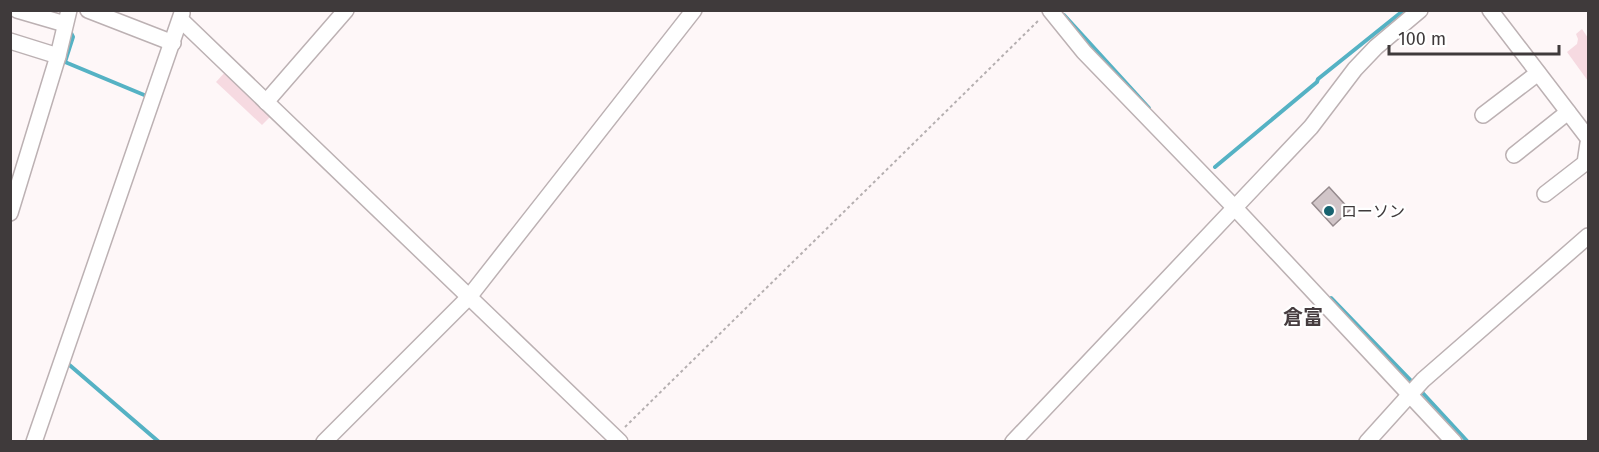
<svg xmlns="http://www.w3.org/2000/svg" width="1599" height="452" font-family="'Fira Sans','Noto Sans JP',sans-serif">
	<style>
		.green { fill: #f6dae1 }
		.lines { fill: none; stroke-linecap: round; stroke-linejoin: round }
		.stream { stroke: #55b2c4; stroke-width: 4 }
		.building { fill: #d1c5c8; stroke: #958a8d; stroke-width: 1.5 }
		.minor-casing { stroke: #bcb1b3; stroke-width: 18 }
		.path { stroke: #b5afb0; stroke-width: 2; stroke-dasharray: 3 3; stroke-linecap: butt }
		.minor { stroke: #fff; stroke-width: 15 }
		.poi-dot { fill: #17626f; stroke: #fff; stroke-width: 2 }
		.labels { text-anchor: middle; dominant-baseline: central; stroke-width: 4.5; stroke-linejoin: round; paint-order: stroke }
		.poi-label { font-size: 16px; fill: #3f3a3b; stroke: #fff; text-anchor: start }
		.quarter-label { font-size: 20px; font-weight: bold; fill: #463c3f; stroke: #fff }
	</style>
	<rect width="100%" height="100%" fill="#fef7f8"/>
	<g class="green">
		<polygon points="1582,29 1588,38 1588,81 1567,52 1577,44 1578,39 1576,34"/>
		<polygon points="227,70 274,113 262,125 216,82"/>
	</g>
	<g class="lines">
		<g class="stream">
			<polyline points="1064,15 1149,108"/>
			<polyline points="68,30 70,31 73,37 65,62 149,97"/>
			<polyline points="1215,167 1317,82 1318,79 1404,10"/>
			<polyline points="1331,298 1414,384"/>
			<polyline points="66,362 159,442"/>
			<polyline points="1419,389 1468,442"/>
		</g>
	</g>
	<polygon class="building" points="1329,187 1350,210 1333,226 1312,203"/>
	<g class="lines">
		<defs>
			<g id="minor">
				<polyline points="17,10 65,24"/>
				<polyline points="88,10 173,43"/>
				<polyline points="1050,10 1084,52 1235,208 1454,442"/>
				<polyline points="1490,10 1588,138"/>
				<polyline points="181,20 620,442"/>
				<polyline points="10,41 58,56"/>
				<polyline points="266,102 346,10"/>
				<polyline points="1483,115 1538,73"/>
				<polyline points="1514,155 1568,112"/>
				<polyline points="1545,194 1585,163 1588,143"/>
				<polyline points="10,213 58,56 69,10"/>
				<polyline points="34,442 182,13"/>
				<polyline points="324,442 469,297 694,10"/>
				<polyline points="1013,442 1311,127 1355,69 1376,47 1420,10"/>
				<polyline points="1367,442 1423,380 1588,236"/>
			</g>
		</defs>
		<use href="#minor" class="minor-casing"/>
		<polyline class="path" points="625,427 1040,19"/>
		<use href="#minor" class="minor"/>
	</g>
	<circle class="poi-dot" cx="1329" cy="211" r="6"/>
	<g class="labels">
		<g class="poi-label">
			<text x="1341" y="211">ローソン</text>
		</g>
		<g class="quarter-label">
			<text x="1303" y="317">倉富</text>
		</g>
	</g>
	<rect width="1599" height="452" fill="none" stroke="#3f3a3b" stroke-width="24"/>
	<path d="M1389 45v9h170v-9" fill="none" stroke="#3f3a3b" stroke-width="3"/>
	<text x="1398" y="45" font-size="18" fill="#3f3a3b" stroke="#ffffff" stroke-width="4.5" paint-order="stroke">100 m</text>
</svg>
